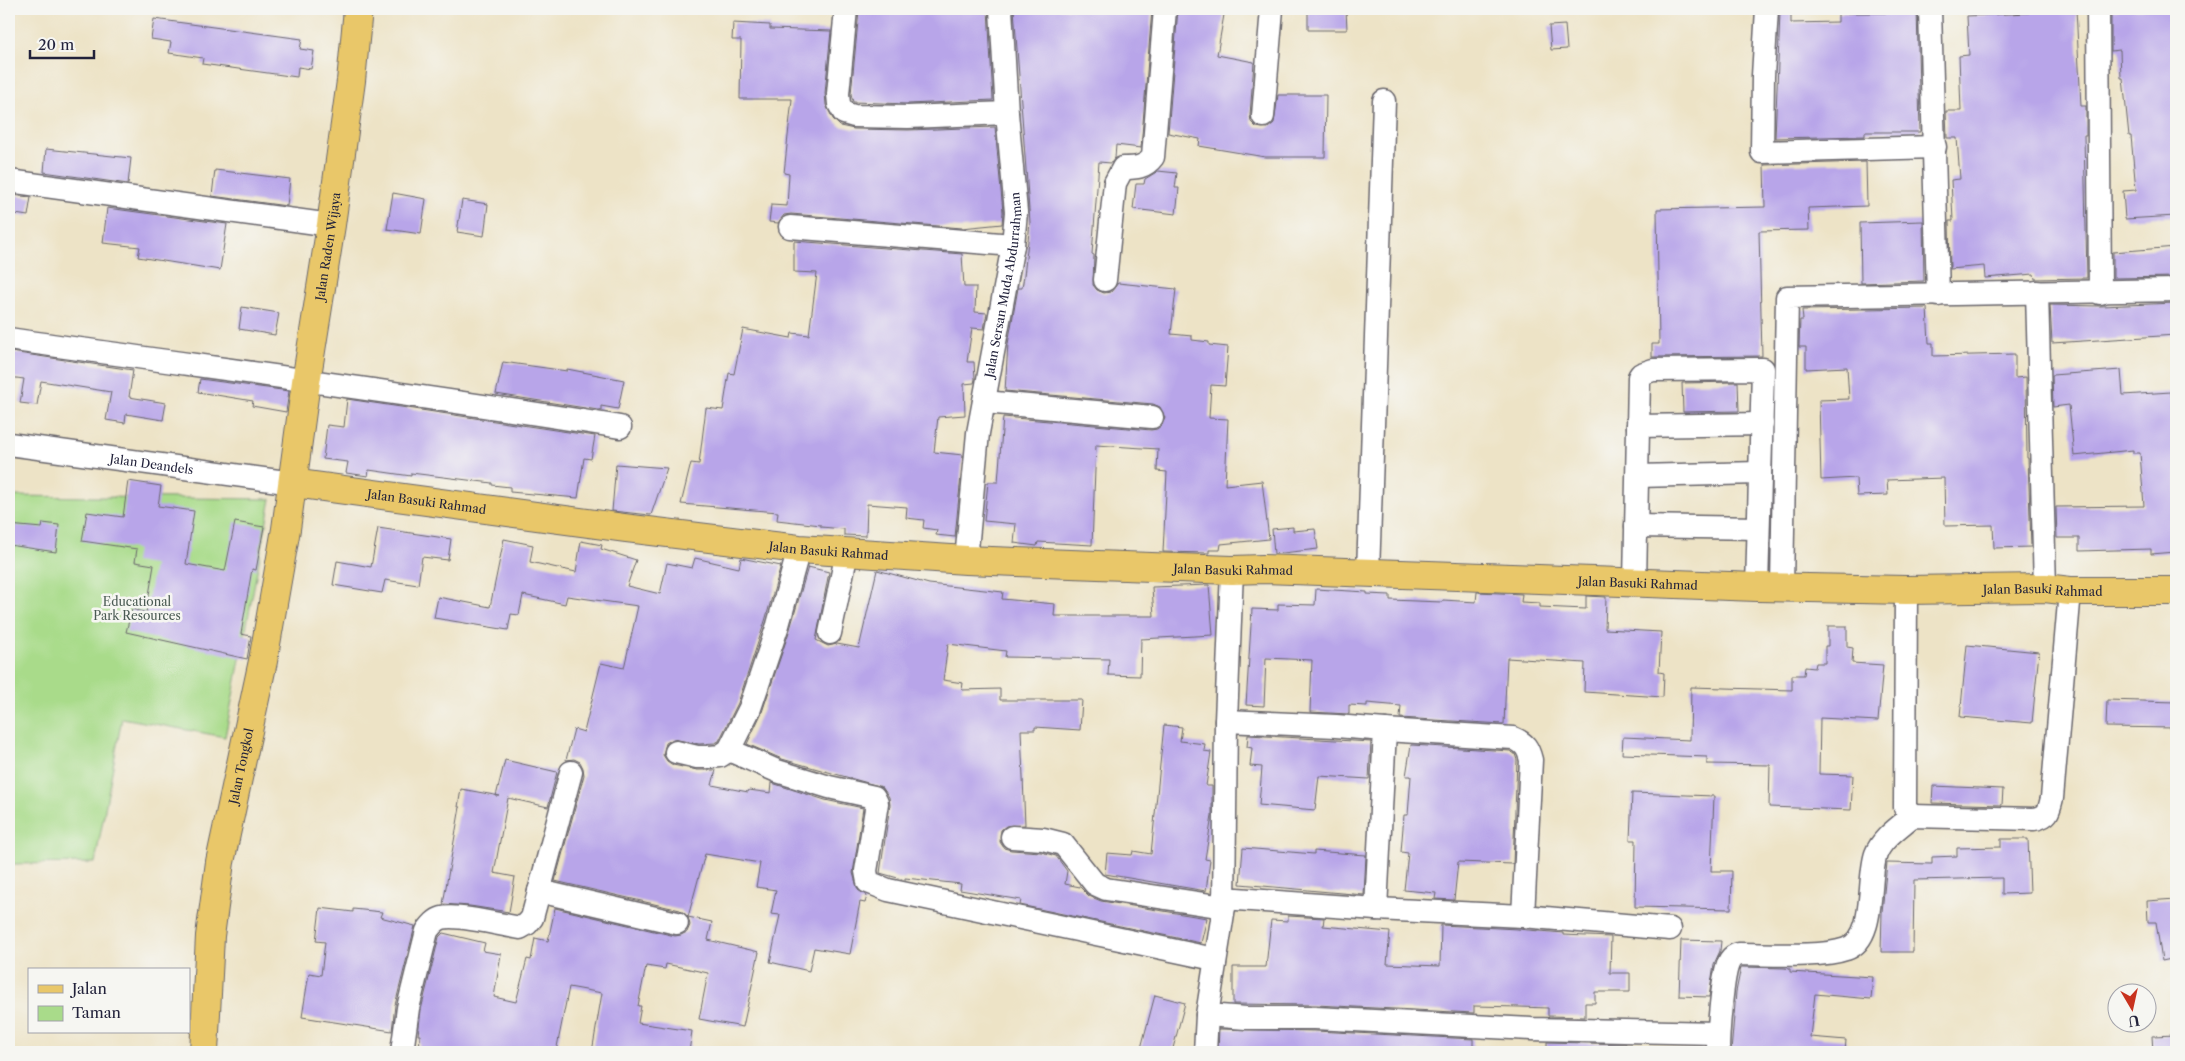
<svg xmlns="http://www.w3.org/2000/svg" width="2185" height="1061" font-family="'Libre Caslon Text',serif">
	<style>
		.green { fill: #a9db8a; stroke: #667e62 }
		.building { fill: #b8a5e9 }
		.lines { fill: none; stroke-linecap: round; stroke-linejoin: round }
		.minor-casing { stroke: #69666c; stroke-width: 25 }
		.major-casing { stroke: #69666c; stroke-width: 30 }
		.highway-casing { stroke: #69666c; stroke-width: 30 }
		.minor { stroke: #fff; stroke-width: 22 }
		.major { stroke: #e9c769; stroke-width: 28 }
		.highway { stroke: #e9c769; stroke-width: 28 }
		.labels { text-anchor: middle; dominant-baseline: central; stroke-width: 5; stroke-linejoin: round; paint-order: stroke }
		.street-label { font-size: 12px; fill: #22223b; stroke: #f6f6f2 }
		.park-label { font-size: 12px; fill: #4a5a53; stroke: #f6f6f2 }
	</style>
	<rect width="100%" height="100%" fill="#f6f6f2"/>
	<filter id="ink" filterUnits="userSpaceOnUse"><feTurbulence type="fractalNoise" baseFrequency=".02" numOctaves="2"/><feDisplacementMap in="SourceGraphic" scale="10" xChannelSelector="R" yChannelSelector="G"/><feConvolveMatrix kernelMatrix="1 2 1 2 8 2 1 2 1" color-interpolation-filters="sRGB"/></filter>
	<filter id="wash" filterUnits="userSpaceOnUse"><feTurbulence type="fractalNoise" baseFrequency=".0096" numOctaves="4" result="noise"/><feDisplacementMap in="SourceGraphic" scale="20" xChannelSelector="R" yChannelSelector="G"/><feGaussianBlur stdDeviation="1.12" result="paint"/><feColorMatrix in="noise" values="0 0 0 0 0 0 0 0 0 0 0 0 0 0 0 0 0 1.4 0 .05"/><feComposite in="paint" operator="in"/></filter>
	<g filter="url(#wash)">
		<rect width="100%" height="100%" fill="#ede3c6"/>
		<polygon class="green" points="9,496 271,499 225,737 122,718 95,863 9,864"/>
		<g id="blocks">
			<g class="building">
				<polygon points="869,9 988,9 993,100 908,104 853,102 851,94 859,11"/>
				<polygon points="1014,9 1152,9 1141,148 1116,145 1115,158 1111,163 1099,162 1092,254 1094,255 1093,285 1097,290 1104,293 1111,292 1118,283 1176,289 1171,334 1192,336 1192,340 1209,342 1209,345 1228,347 1225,386 1211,385 1209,418 1228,419 1225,485 1262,481 1269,539 1221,544 1220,550 1209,550 1209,553 1163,552 1167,472 1157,471 1158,449 1096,445 1092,545 1038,542 1037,546 1014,543 1016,524 984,521 988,482 998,482 1003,417 1151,430 1157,429 1162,425 1165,418 1160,407 1153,404 1005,391 1008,344 1018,288 1022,288 1024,276 1030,223"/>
				<polygon points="1178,9 1225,9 1217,55 1254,62 1250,115 1251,122 1256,127 1268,128 1274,123 1278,95 1326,95 1325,157 1265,157 1199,146 1200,139 1168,133"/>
				<polygon points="1308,9 1346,9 1347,30 1308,30"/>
				<polygon points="1886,9 1917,9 1920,132 1865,132 1865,136 1775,138 1780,13 1791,13 1791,23 1838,22 1838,13 1886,13"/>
				<polygon points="2051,9 2076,9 2081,106 2086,106 2086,135 2084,135 2087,278 2035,279 2034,274 1985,278 1984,266 1950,269 1949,221 1953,221 1951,180 1960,179 1957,138 1947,138 1946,111 1961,111 1959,56 1969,55 1967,16 2029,13 2029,10"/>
				<polygon points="2124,9 2176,9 2176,216 2125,219 2123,191 2136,190 2131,136 2129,136 2123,78 2121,78 2120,50 2111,51 2111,10"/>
				<polygon points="154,19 302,39 300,49 314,51 311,69 298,67 297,77 202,64 203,58 169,53 171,42 151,39"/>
				<polygon points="733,23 770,25 770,29 831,31 825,93 826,105 833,119 840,126 854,129 908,130 995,127 1003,212 1002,224 962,228 791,214 784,215 778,223 769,222 771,205 787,206 789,174 784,173 792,99 740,99 741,40 732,40"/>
				<polygon points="1565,25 1567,49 1551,50 1549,26"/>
				<polygon points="46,149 131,158 128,184 44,172"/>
				<polygon points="1866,162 1867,206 1808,208 1809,230 1759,231 1762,356 1652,357 1652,344 1659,344 1657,209 1765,207 1764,165"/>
				<polygon points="215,170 290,179 287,206 212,196"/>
				<polygon points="1158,171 1177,173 1175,188 1179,188 1176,214 1133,209 1136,184 1144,184 1145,179"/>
				<polygon points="393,193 426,199 421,234 387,229"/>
				<polygon points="11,195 31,197 28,216 9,213 9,196"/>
				<polygon points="462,200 488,204 484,236 457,232"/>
				<polygon points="107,208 227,224 220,270 138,257 140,247 103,243"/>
				<polygon points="1923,221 1924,281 1861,283 1860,223"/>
				<polygon points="794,241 962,254 964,287 976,287 975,312 987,313 984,329 972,328 967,362 974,362 975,379 974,383 964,384 965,415 938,417 934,452 963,455 955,537 936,535 937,530 923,528 924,520 906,518 907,507 867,504 866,536 844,535 844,529 821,527 821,525 777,520 778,512 681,504 691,463 699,464 706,408 723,410 729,373 734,374 743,329 791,338 792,333 809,335 817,273 794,272"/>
				<polygon points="2176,247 2176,277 2113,278 2113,252"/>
				<polygon points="2176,303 2176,335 2052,343 2050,305 2101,306"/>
				<polygon points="242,307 279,313 275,335 239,329"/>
				<polygon points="1927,308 1929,343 1933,343 1933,356 2015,354 2015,378 2026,377 2027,458 2028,458 2031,547 1994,548 1993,525 1945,526 1944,478 1887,480 1888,495 1857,496 1856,478 1821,480 1819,400 1849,399 1847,367 1806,369 1806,347 1799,347 1800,320 1803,320 1802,310"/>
				<polygon points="11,352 133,370 129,397 166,403 163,420 126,414 125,423 106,420 111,392 41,381 37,405 20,403 24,379 9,377"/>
				<polygon points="503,362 567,371 567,369 624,380 618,409 601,406 601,410 598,410 496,394"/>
				<polygon points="2121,370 2123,395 2171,392 2174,423 2176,423 2176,552 2151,554 2151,549 2079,551 2079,538 2057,538 2056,507 2144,506 2140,453 2133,453 2133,450 2074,456 2069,405 2053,407 2052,375"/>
				<polygon points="200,379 289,391 286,412 252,406 253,401 198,392"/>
				<polygon points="1738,382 1739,411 1683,412 1682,383"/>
				<polygon points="347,399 595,436 591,459 584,458 578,498 510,492 510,487 492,485 492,483 411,473 411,476 369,470 368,476 346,473 348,462 323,459 327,425 344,427"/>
				<polygon points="616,464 667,468 651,515 612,511"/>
				<polygon points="128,481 161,486 158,506 194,511 186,564 225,571 235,522 264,527 256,570 252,569 241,634 251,636 247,659 126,632 132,609 146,613 154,565 135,562 137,549 82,541 87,512 123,517"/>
				<polygon points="43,523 59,525 56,552 9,545 9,525 42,528"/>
				<polygon points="1293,527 1293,531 1315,529 1318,549 1274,554 1272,529"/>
				<polygon points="378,528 451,539 448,560 422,557 418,585 385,580 382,593 333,585 337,561 371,567"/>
				<polygon points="504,539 533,545 530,562 576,572 581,541 602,545 601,549 636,560 627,586 660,594 667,563 692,568 695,558 739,568 741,558 781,566 765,621 738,703 719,741 715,743 699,744 673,739 666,743 663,755 667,761 673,765 697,770 716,770 712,785 748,792 749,790 771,793 772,783 825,800 863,808 853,873 858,890 867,896 865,903 860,902 850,954 814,948 809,971 770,962 780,915 771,914 776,890 756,887 760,863 705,854 688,917 680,910 555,881 584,775 583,768 580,762 574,759 566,760 574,729 584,732 601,663 624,668 638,606 567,596 565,604 523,595 519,615 511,614 508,630 434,618 438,597 490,607"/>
				<polygon points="808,567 829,572 816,640 828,646 837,644 859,648 877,570 929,584 1003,592 1002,599 1055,604 1054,616 1154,616 1152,587 1209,585 1213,635 1141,639 1140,676 1108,675 1109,659 1005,657 1006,651 948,644 943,680 963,683 962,690 1000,689 1000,700 1082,700 1080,730 1035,727 1035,730 1021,730 1025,825 1006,826 1001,830 1000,842 1004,848 1011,850 1041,852 1056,856 1067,871 1065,884 1080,887 1089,896 1101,901 1207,918 1201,943 1020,905 1021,900 960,890 961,884 905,878 905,880 880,873 890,805 889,797 882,787 782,759 747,744 762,712 790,629"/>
				<polygon points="1316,589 1367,592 1367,594 1390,595 1390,600 1442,602 1443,600 1476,602 1477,592 1522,594 1521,602 1540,603 1540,607 1586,609 1586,596 1606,597 1605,629 1661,632 1659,672 1664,673 1663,697 1584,692 1585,663 1507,658 1504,724 1400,718 1401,706 1367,703 1367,706 1349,705 1349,714 1310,712 1312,660 1266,658 1264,706 1246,705 1252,609 1278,610 1278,604 1315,605"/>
				<polygon points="1828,626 1847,626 1847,647 1853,648 1852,663 1883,665 1878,721 1820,718 1819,774 1853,775 1851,810 1769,807 1770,765 1707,764 1707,757 1622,754 1623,737 1690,740 1691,687 1792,690 1792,675 1804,675 1805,667 1815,668 1816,663 1825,663 1825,646 1828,646"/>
				<polygon points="1967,645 2039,652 2032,723 1960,717"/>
				<polygon points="2107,700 2176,702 2176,728 2106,727"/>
				<polygon points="1164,725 1182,727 1180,741 1205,744 1204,751 1211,752 1206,786 1212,786 1212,816 1205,859 1210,860 1206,891 1105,874 1107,853 1132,855 1133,851 1151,854"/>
				<polygon points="1248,735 1371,742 1369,779 1319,776 1315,810 1259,805 1262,767 1250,766 1252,748 1247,747"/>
				<polygon points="1411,745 1510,751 1515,754 1517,760 1513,864 1458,862 1454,900 1435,899 1436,893 1404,890 1408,853 1401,852 1404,815 1408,815 1411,776 1406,776"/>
				<polygon points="505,760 557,772 548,807 508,798 494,873 515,877 509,912 470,906 443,904 460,807 458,807 461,789 500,796 496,796"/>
				<polygon points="1933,786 2003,789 2002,805 1932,803"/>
				<polygon points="1632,793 1714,796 1711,871 1732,871 1731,909 1635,907 1636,840 1630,840"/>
				<polygon points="2001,839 2028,839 2030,893 2002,894 2002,878 1914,880 1913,952 1881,952 1882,912 1887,863 1932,864 1932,857 1957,856 1957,848 2001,847"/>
				<polygon points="1243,848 1314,854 1314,851 1366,855 1364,895 1240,884"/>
				<polygon points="2176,899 2176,958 2162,961 2156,922 2148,922 2147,901"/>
				<polygon points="320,908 353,912 353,909 382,912 380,917 415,926 395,1005 392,1031 302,1017 309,973 321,975 325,942 316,941"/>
				<polygon points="555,908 675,936 681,935 687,932 690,925 688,917 712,922 708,940 759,952 743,1027 699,1019 708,973 666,964 665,969 646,966 638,1006 641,1006 638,1023 692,1031 689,1052 592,1052 602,993 569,987 556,1052 419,1052 420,1035 418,1035 421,1010 439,937 443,933 485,943 483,951 501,954 494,997 516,1002 527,959 531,960 535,938 548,941"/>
				<polygon points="1288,916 1324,918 1323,926 1390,932 1387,964 1440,966 1441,925 1517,929 1563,933 1563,935 1611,937 1610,973 1630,973 1630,992 1595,992 1595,1003 1585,1003 1585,1017 1548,1016 1548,1008 1520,1007 1474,1006 1474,1013 1316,1005 1233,1004 1233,967 1266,967 1271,920 1288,921"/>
				<polygon points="1681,940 1721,941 1720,951 1714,964 1709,997 1679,996"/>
				<polygon points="1741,967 1784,968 1790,969 1790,972 1873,977 1871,999 1815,994 1810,1037 1846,1040 1845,1052 1731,1052 1736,992"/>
				<polygon points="1155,995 1185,1003 1172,1052 1140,1052"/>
				<polygon points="1219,1029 1315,1031 1473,1039 1473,1052 1218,1052"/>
				<polygon points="2176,1035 2176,1052 2153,1052 2152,1036"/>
				<polygon points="1547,1042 1626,1044 1625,1052 1547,1052"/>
			</g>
		</g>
	</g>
	<g filter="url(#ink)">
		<use href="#blocks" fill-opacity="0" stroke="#69666c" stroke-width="1"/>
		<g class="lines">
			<defs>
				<g id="minor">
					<polyline points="846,9 838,94 839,104 844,113 854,116 908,117 1007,113"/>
					<polyline points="1767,9 1763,76 1762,152 1935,147"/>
					<polyline points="1930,9 1938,295"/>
					<polyline points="2098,9 2100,293"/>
					<polyline points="1263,116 1272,9"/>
					<polyline points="9,181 331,225"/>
					<polyline points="790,227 1013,245"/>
					<path d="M1105 280 1115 183 1123 168C1135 168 1145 168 1153 157L1165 9"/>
					<polyline points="2037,292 2045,588"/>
					<path d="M9 339C212 368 417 394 620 427"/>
					<polyline points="984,402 1152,417"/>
					<polyline points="1638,426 1762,424"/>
					<path id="s1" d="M9 444 293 483"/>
					<polyline points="1638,476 1759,473"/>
					<polyline points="1636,526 1758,528"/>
					<path id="s2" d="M966 560 978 433 1013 245 1016 212 1007 113 1001 9"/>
					<polyline points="1368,573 1384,101"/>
					<polyline points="1635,583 1639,377 1641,374 1653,370 1763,369 1757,587"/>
					<polyline points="1782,587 1787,297 2176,290"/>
					<polyline points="1906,590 1905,808 1912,816"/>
					<polyline points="830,633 847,552"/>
					<polyline points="1226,721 1336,726 1385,730 1376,909"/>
					<path d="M1385 730 1513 738C1525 743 1528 748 1531 760L1523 916"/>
					<polyline points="729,750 777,771 829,787 874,797 877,803 866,871 868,882 888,890 1214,959"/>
					<polyline points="676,752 697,757 710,757 720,756 729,750 750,708 778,625 799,549"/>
					<polyline points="1012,837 1043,839 1063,844 1095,884 1106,889 1224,907"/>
					<polyline points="539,891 677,923"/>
					<polyline points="1223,898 1376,909 1523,916 1670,929"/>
					<polyline points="1207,1015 1246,1018 1315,1018 1531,1029 1718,1033"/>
					<path d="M402 1052 408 1008 427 931C431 926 435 920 442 918 457 914 502 925 520 928L527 924 532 918 571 772"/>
					<polyline points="1205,1052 1207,1015 1224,907 1226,721 1232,570"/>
					<path d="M1718 1052C1718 1036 1722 972 1730 960 1732 957 1735 955 1739 954 1768 954 1821 958 1846 949 1877 939 1867 879 1876 854 1882 838 1900 827 1912 816L2034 819C2048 817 2049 811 2052 798L2070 591"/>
				</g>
				<g id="major">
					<path id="s3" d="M293 483 625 528 799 549 966 560 1232 570 1263 569 1757 587 1906 590 2045 588 2070 591H2176"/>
				</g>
				<g id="highway">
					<path id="s4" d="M204 1052 210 936 220 862 263 661 286 529 306 382 331 225 351 81 358 9"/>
				</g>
			</defs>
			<use href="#minor" class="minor-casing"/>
			<use href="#major" class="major-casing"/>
			<use href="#highway" class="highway-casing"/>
			<use href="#minor" class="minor"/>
			<use href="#major" class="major"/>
			<use href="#highway" class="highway"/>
		</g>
	</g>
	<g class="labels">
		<g class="street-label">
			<text stroke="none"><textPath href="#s4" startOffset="816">Jalan Raden Wijaya</textPath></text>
			<text stroke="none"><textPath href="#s2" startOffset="278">Jalan Sersan Muda Abdurrahman</textPath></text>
			<text stroke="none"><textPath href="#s1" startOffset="144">Jalan Deandels</textPath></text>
			<text stroke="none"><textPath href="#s3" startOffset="135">Jalan Basuki Rahmad</textPath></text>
			<text stroke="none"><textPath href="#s3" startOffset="540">Jalan Basuki Rahmad</textPath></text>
			<text stroke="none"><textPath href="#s3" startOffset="945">Jalan Basuki Rahmad</textPath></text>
			<text stroke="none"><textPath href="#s3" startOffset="1350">Jalan Basuki Rahmad</textPath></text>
			<text stroke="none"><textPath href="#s3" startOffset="1755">Jalan Basuki Rahmad</textPath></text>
			<text stroke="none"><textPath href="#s4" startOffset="289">Jalan Tongkol</textPath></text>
		</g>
		<g class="park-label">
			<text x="137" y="601">Educational<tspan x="137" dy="14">Park Resources</tspan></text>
		</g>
	</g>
	<rect width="2185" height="1061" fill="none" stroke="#f6f6f2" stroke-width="30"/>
	<rect x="28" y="968" width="162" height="65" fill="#f6f6f2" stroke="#a1a1a9"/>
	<rect x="38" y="985" width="25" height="8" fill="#e9c769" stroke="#a1a1a9"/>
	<text x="72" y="994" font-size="15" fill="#22223b">Jalan</text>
	<rect x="38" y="1006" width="25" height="15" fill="#a9db8a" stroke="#a1a1a9"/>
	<text x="72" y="1018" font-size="15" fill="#22223b">Taman</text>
	<g transform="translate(2132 1008) rotate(171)"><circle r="24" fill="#f6f6f2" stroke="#a1a1a9"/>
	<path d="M0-4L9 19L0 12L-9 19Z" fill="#c8321e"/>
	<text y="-8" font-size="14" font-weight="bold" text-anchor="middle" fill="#22223b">U</text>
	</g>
	<path d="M30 50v8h64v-8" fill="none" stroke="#22223b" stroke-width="2.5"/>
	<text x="38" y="50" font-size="15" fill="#22223b" stroke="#f6f6f2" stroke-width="4" paint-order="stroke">20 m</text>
</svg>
